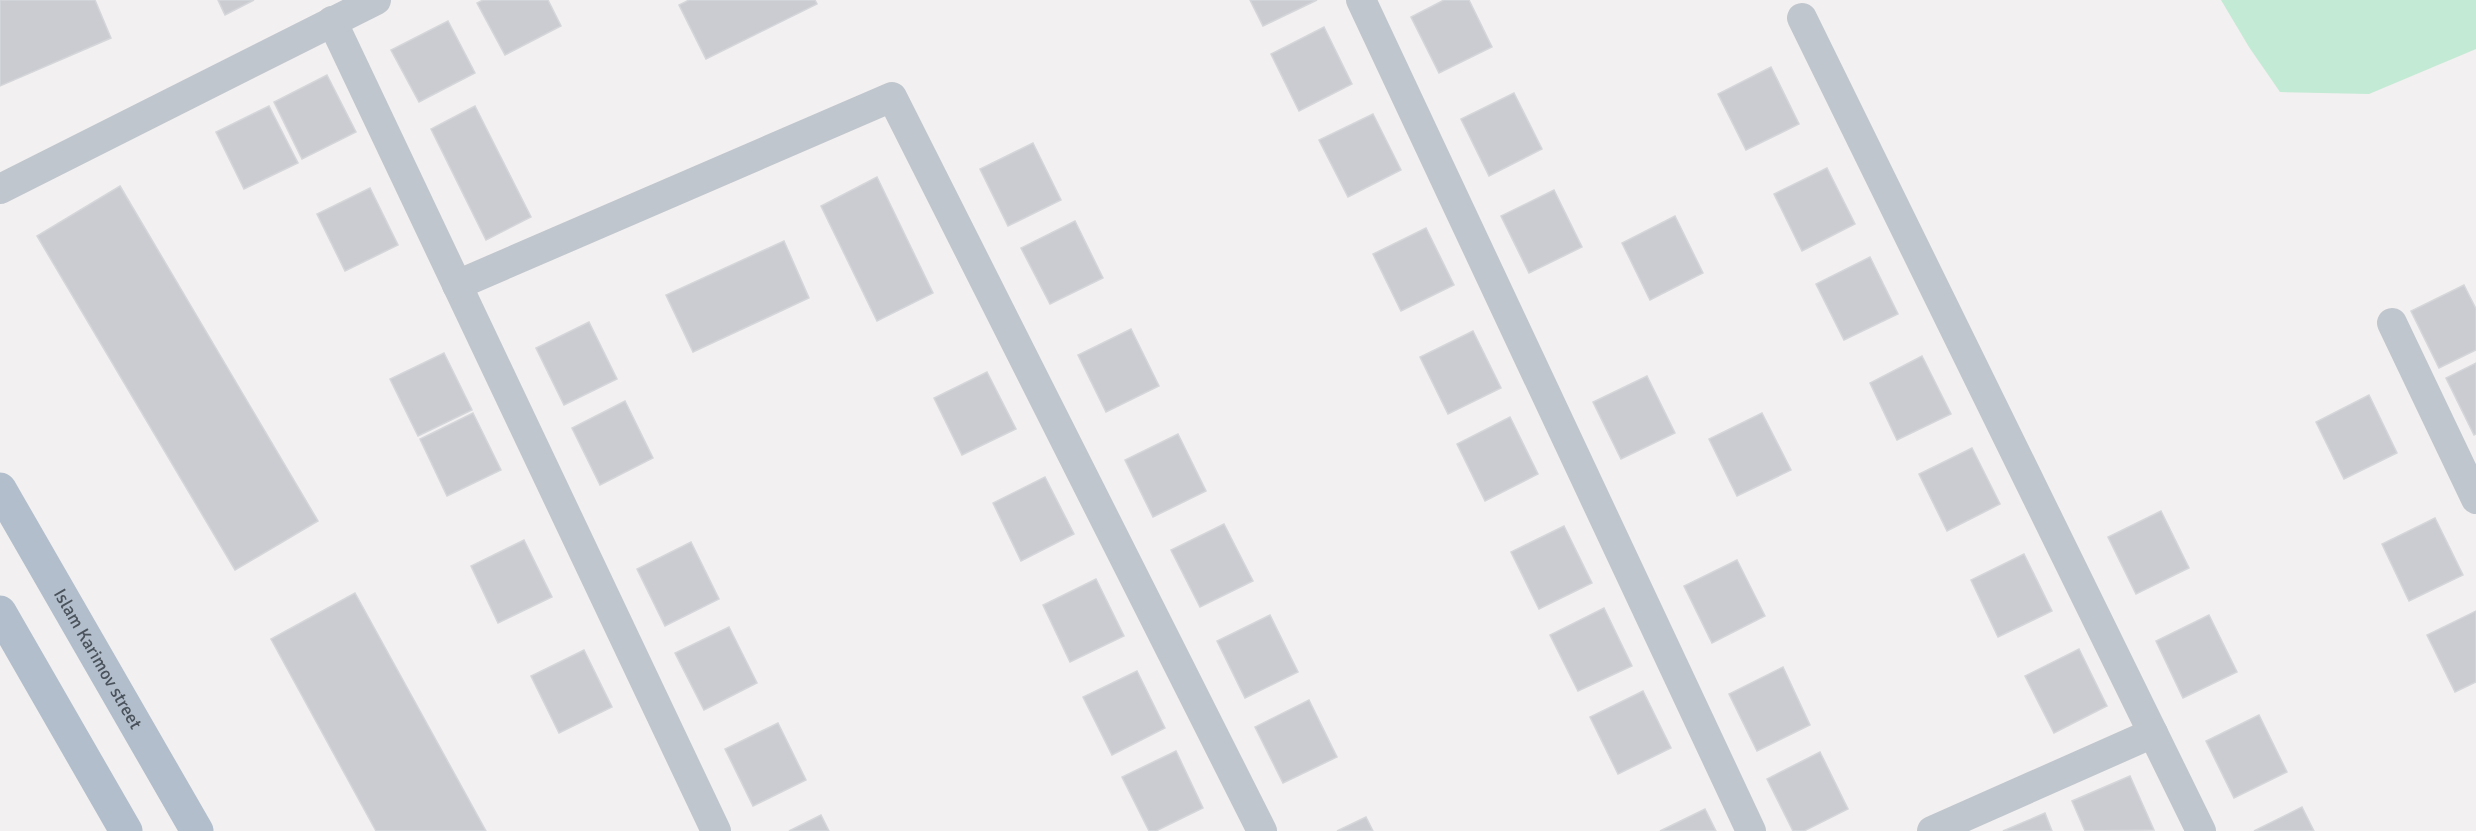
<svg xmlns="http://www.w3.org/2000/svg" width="2476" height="831" font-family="Signika,sans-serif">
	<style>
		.green { fill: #c3ead4 }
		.building { fill: #cbccd1; stroke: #d4d6da; stroke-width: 1.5 }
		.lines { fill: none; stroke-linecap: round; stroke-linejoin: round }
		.minor { stroke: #c0c6cd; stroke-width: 30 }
		.primary { stroke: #b2becb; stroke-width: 33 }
		.labels { text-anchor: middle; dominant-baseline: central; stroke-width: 5; stroke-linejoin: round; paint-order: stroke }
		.street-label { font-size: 18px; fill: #4a525b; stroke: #fff }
	</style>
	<rect width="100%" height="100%" fill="#f2f0f0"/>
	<polygon class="green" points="2221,0 2476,0 2476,49 2369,94 2280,92 2249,47"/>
	<g class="building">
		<polygon points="0,0 95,0 111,38 0,86"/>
		<polygon points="218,0 254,0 225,15"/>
		<polygon points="483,0 548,0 561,26 505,55 477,3"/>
		<polygon points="689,0 815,0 817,4 706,59 679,5"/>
		<polygon points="1250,0 1317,0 1263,26"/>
		<polygon points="1444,0 1469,0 1492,47 1439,73 1411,17"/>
		<polygon points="448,21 475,73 419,102 391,50"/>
		<polygon points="1324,27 1352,84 1299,111 1271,54"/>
		<polygon points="1771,67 1799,124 1746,150 1718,94"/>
		<polygon points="327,75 356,132 302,159 274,102"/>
		<polygon points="1514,93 1542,149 1489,176 1461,119"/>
		<polygon points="269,106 298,163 244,189 216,132"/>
		<polygon points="475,106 531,217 486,240 431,129"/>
		<polygon points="1373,114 1401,170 1348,197 1319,140"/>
		<polygon points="1033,143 1061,200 1008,226 980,169"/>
		<polygon points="1827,168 1855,224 1802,251 1774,194"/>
		<polygon points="877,177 933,293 877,321 821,206"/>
		<polygon points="120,186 318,521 235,570 37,236"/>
		<polygon points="370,188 398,245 345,271 317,214"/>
		<polygon points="1554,190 1582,247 1529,273 1501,216"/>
		<polygon points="1675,216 1703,273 1650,300 1622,243"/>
		<polygon points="1075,221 1103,278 1050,304 1021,248"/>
		<polygon points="1426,228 1454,285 1401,311 1373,254"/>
		<polygon points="784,241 809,298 693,352 666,295"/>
		<polygon points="1870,257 1898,314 1844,340 1816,284"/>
		<polygon points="2464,285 2476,309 2476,350 2439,368 2411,311"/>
		<polygon points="589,322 617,379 564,405 536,348"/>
		<polygon points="1131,329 1159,386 1106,412 1078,355"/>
		<polygon points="1473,331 1501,388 1448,414 1420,357"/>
		<polygon points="444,353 472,410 418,436 390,379"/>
		<polygon points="1922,356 1951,414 1897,440 1870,383"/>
		<polygon points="2476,363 2476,434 2474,435 2446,378"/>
		<polygon points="987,372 1016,429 962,455 934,398"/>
		<polygon points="1647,376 1675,433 1621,459 1593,402"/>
		<polygon points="2369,395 2397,453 2344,479 2316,422"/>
		<polygon points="625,401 653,458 600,485 572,428"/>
		<polygon points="473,413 501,470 447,496 420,439"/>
		<polygon points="1762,413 1791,470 1737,496 1709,439"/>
		<polygon points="1510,417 1538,474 1485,501 1457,444"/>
		<polygon points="1178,434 1206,491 1153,517 1125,460"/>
		<polygon points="1972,448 2000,504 1947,531 1919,474"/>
		<polygon points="1045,477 1074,534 1021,561 993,503"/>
		<polygon points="2161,511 2189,568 2136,594 2108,537"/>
		<polygon points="2435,518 2463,575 2409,601 2382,544"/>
		<polygon points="1224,524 1253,581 1200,607 1171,550"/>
		<polygon points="1564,526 1592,583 1539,609 1511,552"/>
		<polygon points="524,540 552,597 498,623 471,566"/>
		<polygon points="691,542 719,599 665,626 637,569"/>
		<polygon points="2024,554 2052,611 1998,637 1971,580"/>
		<polygon points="1737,560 1765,616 1712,643 1684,586"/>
		<polygon points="1096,579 1124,636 1070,662 1043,605"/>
		<polygon points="355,593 486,831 376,831 271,639"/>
		<polygon points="1604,608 1632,666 1578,691 1550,635"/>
		<polygon points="2476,611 2476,682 2455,692 2427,635"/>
		<polygon points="1270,615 1298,672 1245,698 1217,641"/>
		<polygon points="2209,615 2237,672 2183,698 2156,641"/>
		<polygon points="729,627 757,683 704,710 675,653"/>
		<polygon points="2079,649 2107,706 2054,733 2025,676"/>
		<polygon points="584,650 612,707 559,733 531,676"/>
		<polygon points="1783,667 1810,725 1757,751 1729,694"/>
		<polygon points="1137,671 1165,728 1112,755 1083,697"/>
		<polygon points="1643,691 1671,748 1618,774 1590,717"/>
		<polygon points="1309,700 1337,757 1283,783 1255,727"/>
		<polygon points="2259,715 2287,772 2234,798 2206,741"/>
		<polygon points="778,723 806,780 753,806 725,749"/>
		<polygon points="1176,751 1203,808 1156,831 1149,831 1122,777"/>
		<polygon points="1820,752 1848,809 1804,831 1793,831 1767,779"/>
		<polygon points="2130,776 2154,830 2085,831 2072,801"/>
		<polygon points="2302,807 2314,831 2254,831"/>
		<polygon points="1705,809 1716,831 1660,831"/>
		<polygon points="2045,813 2052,831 2003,831"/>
		<polygon points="821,815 829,831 789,831"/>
		<polygon points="1366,817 1373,831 1337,831"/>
	</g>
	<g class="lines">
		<g class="minor">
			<polyline points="1361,0 1751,831"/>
			<polyline points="1802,18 2201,831"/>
			<polyline points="332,21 716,831"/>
			<polyline points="0,189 376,0"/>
			<polyline points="457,285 892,97 1262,831"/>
			<polyline points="2392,323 2476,499"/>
			<polyline points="1932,831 2153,733"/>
		</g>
		<g class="primary">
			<path id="s1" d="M0 489 197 831"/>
			<polyline points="0,612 126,831"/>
		</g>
	</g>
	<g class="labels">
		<g class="street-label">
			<text stroke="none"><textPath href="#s1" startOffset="196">Islam Karimov street</textPath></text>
		</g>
	</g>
</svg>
